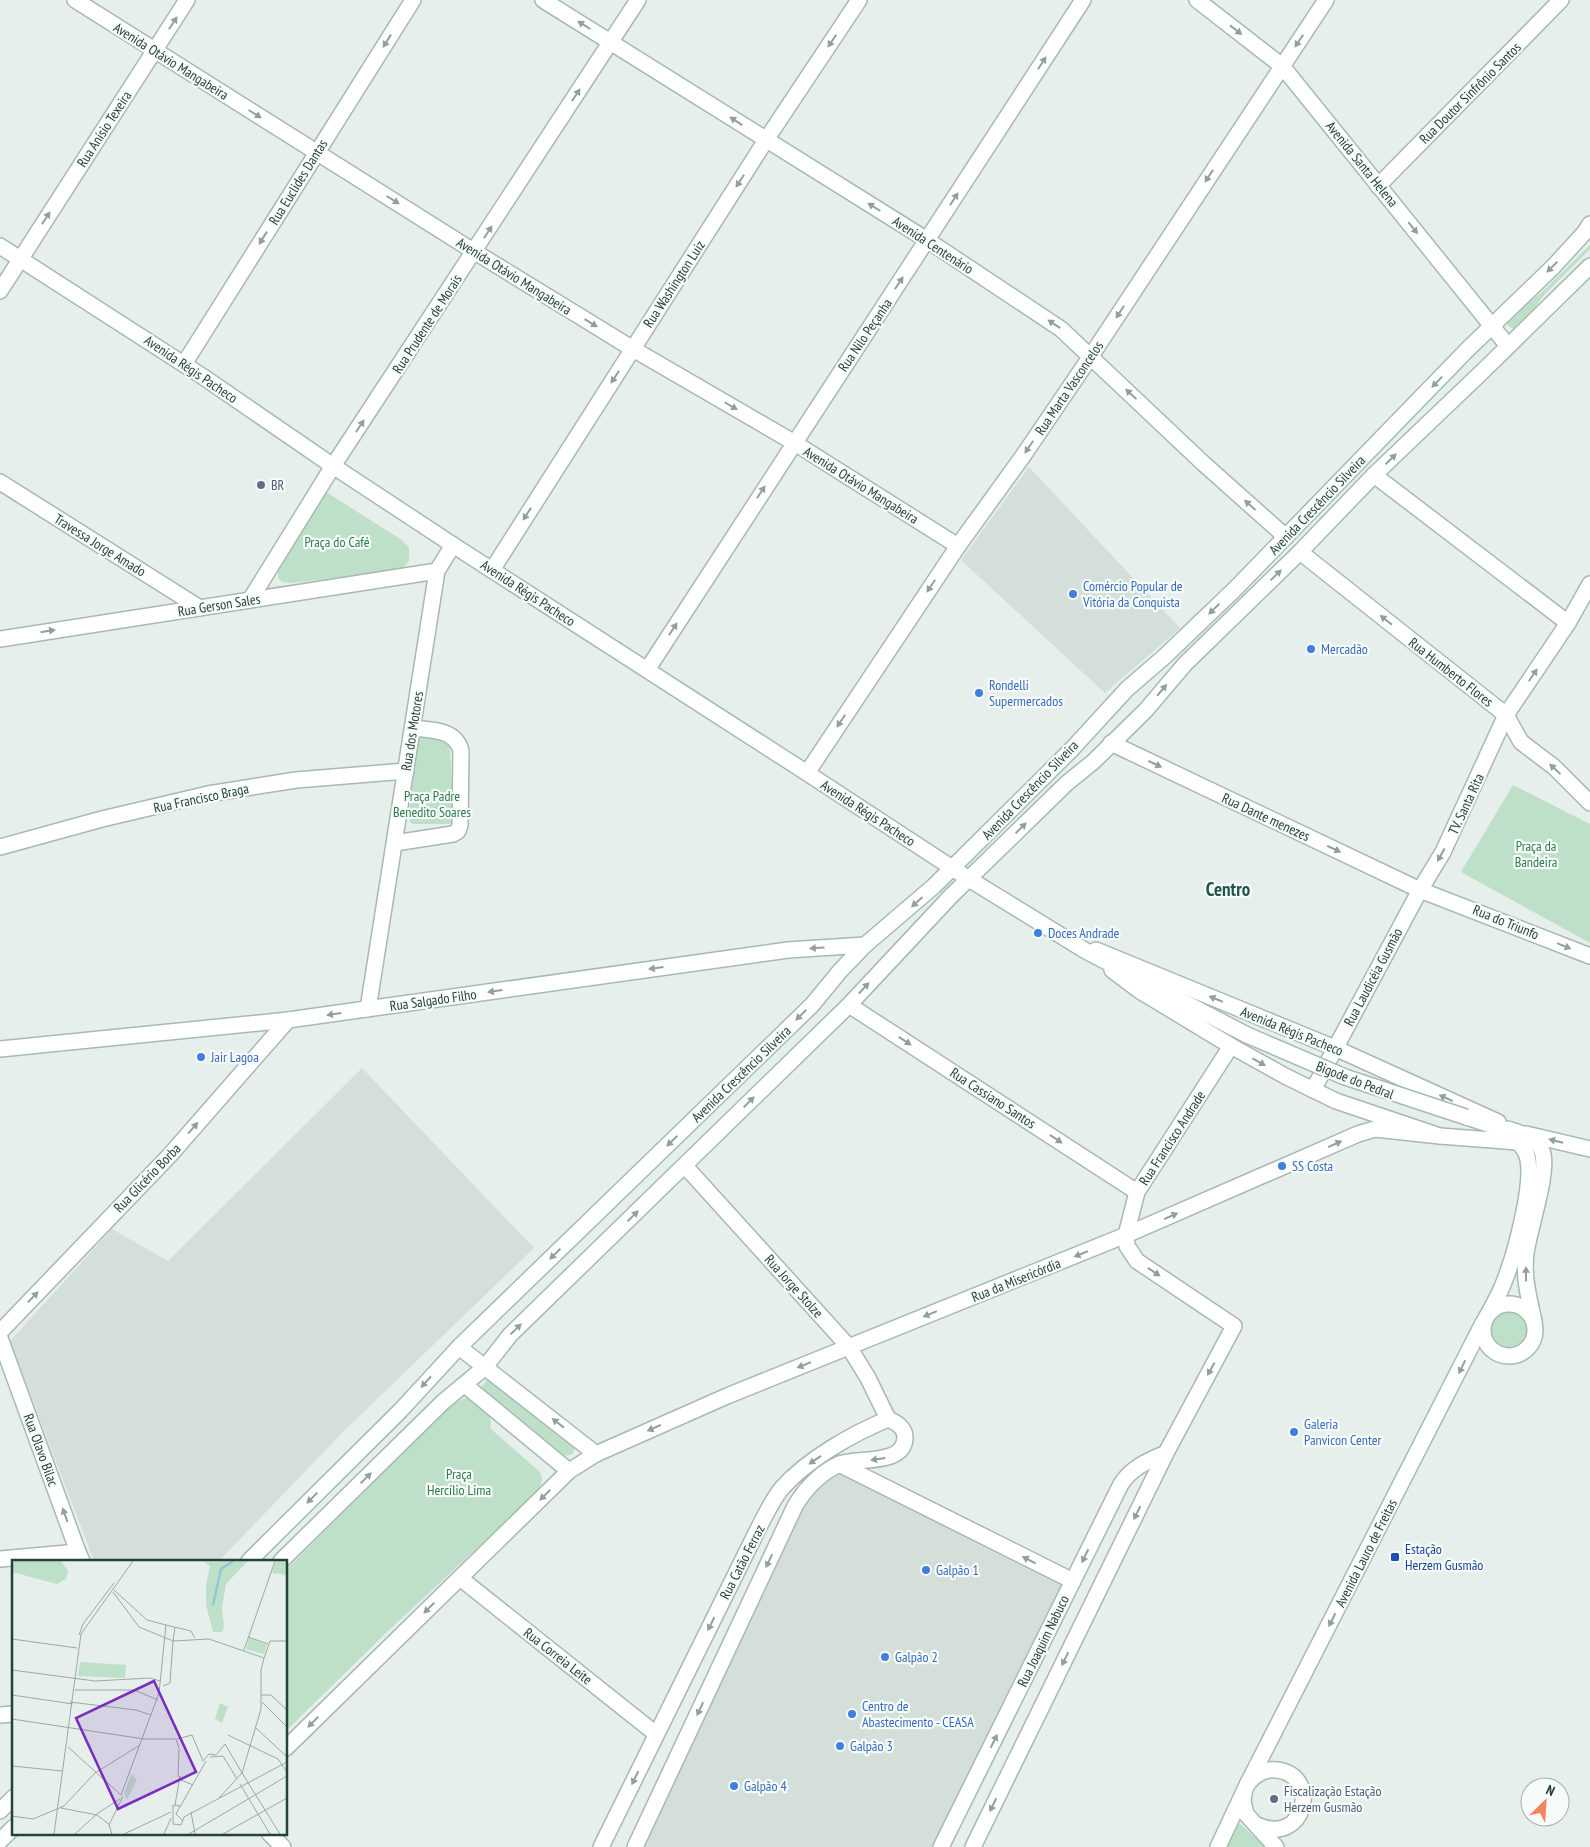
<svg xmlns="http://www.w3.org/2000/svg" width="1590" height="1847" font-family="'PT Sans Narrow',sans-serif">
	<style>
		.built { fill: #d4dfda }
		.green { fill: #bfe0c8 }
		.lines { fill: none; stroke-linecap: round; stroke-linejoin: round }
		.street-casing { stroke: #a8b8b2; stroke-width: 18 }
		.secondary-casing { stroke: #a4bbb3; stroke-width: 18 }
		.street { stroke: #fff; stroke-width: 15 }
		.secondary { stroke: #fff; stroke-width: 15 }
		.secondary-bridge-casing { stroke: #a4bbb3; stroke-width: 18; stroke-linecap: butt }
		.secondary-bridge { stroke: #fff; stroke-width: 15 }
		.oneway { fill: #92a09c }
		.service-dot { fill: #5c6f8a; stroke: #f7fbf9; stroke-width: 2 }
		.shop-dot { fill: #3f7fe0; stroke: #f7fbf9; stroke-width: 2 }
		.transit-dot { fill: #1a4fb4; stroke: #f7fbf9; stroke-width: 2 }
		.labels { text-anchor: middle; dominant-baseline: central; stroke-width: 4.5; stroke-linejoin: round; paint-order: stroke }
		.street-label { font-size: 14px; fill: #24423a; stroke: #f7fbf9 }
		.service-label { font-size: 14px; fill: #4e5e75; stroke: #f7fbf9; text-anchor: start }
		.park-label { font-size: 14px; fill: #2d7a4b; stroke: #f7fbf9 }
		.shop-label { font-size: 14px; fill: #366cbe; stroke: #f7fbf9; text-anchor: start }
		.transit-label { font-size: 14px; fill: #164399; stroke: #f7fbf9; text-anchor: start }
		.district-label { font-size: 19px; font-weight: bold; fill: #1f5548; stroke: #f7fbf9 }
		.inset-river { fill: none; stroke: #8ec9d4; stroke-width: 2.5 }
		.inset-road { fill: none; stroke: #98aaa4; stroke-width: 1 }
		.view { fill: #7b2cbf; fill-opacity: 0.15; stroke: #7b2cbf; stroke-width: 2.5 }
		.inset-edge { fill: none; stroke: #24423a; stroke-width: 2.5 }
	</style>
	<rect width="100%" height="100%" fill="#e6efeb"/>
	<g class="built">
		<polygon points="1029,467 1180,628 1105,693 961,560"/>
		<polygon points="362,1068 534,1248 344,1431 219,1561 94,1561 10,1341 112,1229 168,1261"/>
		<polygon points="839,1464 1073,1581 941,1847 635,1847 795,1506"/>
	</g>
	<g class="green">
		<polygon points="1590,245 1590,249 1545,294 1521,326 1513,329 1507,325 1510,315 1541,293"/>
		<polygon points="326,492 402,540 409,548 409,561 401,570 290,583 282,582 278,577 278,571"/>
		<polygon points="421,737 447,738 450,744 453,820 450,824 413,824 410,822 409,815 417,741"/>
		<polygon points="1513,785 1590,824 1590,943 1461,872"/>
		<circle cx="1509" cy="1330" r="26"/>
		<polygon points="487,1380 492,1381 575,1446 573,1454 565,1456 483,1390 482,1386"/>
		<polygon points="465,1398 476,1400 490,1411 491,1429 540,1472 542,1480 539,1491 389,1630 286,1731 286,1570 449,1406"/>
		<polygon points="1239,1823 1266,1847 1227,1847"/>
	</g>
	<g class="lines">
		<defs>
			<g id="street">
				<polyline points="75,0 475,252 633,349 793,442 958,546"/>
				<polyline points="1378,186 1561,0"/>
				<polyline points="0,291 187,0"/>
				<polyline points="184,364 413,0"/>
				<polyline points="1374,475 1568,623"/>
				<polyline points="0,482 200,608"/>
				<polyline points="1300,552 1506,715 1521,742 1554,767 1590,803"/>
				<polyline points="492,570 766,140 859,0"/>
				<polyline points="250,600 333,466 638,0"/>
				<polyline points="0,639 437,571"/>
				<polyline points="647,670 1083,0"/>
				<polyline points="1111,743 1420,890 1590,956"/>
				<polyline points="807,773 958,546 1023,456 1091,356 1326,0"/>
				<path d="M395 843 453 834 458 831 460 825 461 751C456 729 431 730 413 728"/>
				<polyline points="0,847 102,819 208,794 296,780 406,771"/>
				<polyline points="1096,950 1335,1048 1498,1122"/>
				<polyline points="1112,970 1140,991 1231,1046 1285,1076 1336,1101 1440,1136 1518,1142"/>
				<polyline points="849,1005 1137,1192"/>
				<polyline points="368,1009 437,571 453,545"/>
				<polyline points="1313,1090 1420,890 1443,852 1506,715 1568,623 1590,584"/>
				<polyline points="685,1166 849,1347 868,1378 888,1419"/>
				<polyline points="0,1332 170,1155 288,1020"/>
				<polyline points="459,1347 596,1454"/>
				<polyline points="465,1385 569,1471"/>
				<polyline points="839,1464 1073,1581"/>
				<polyline points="0,1559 78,1552"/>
				<polyline points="460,1578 656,1734"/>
				<polyline points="286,1748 569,1471 596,1454 727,1396 1126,1235 1358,1134 1375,1129 1440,1136"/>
				<polyline points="269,1833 283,1847"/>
				<path d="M601 1847 757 1531C765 1516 772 1500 782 1488 808 1459 852 1434 888 1419 896 1422 905 1428 905 1437 905 1466 858 1457 840 1464 821 1472 805 1489 795 1506L635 1847"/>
				<path d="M941 1847 1121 1484C1132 1467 1148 1461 1166 1453"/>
				<polyline points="973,1847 1166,1453 1234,1326 1137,1261 1127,1246 1126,1235 1137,1192 1231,1046"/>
			</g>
			<g id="secondary">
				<polyline points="543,0 927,240 1061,329 1204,464 1286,537"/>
				<polyline points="1197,0 1282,66 1508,346"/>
				<polyline points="0,246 202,376 333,466 453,545 807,773 969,879 1086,951 1247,1035"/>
				<polyline points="0,1049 288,1020 788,950 865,945"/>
				<path d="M1466 1117C1488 1124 1512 1130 1525 1151 1538 1174 1514 1257 1504 1282 1500 1293 1494 1303 1489 1313"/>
				<path d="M1508 1129C1521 1133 1536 1137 1542 1151 1550 1169 1529 1230 1526 1253 1523 1277 1529 1298 1534 1321"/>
				<polyline points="1526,1134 1590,1149"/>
				<circle cx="1509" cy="1330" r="26"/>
				<polyline points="0,1338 78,1552 82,1561"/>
				<polyline points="249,1561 400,1411 459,1347 812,1005 840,971 865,945 934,886 1072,749 1127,689 1164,657 1235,589 1467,350 1554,266 1585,232 1590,224"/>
				<polyline points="281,1561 443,1402 485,1367 510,1335 849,1005 951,896 1067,783 1093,762 1146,710 1185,664 1300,552 1374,475 1484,370 1590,266"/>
				<polyline points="0,1715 14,1714"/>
				<polyline points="1248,1783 1483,1323"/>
				<polyline points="1244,1793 1243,1801 1246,1814 1276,1847"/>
				<polyline points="0,1811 14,1797"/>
				<polyline points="0,1841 14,1827"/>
				<path d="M1218 1847 1248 1783C1256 1774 1265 1768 1277 1770 1321 1775 1306 1847 1257 1825"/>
			</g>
		</defs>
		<use href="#street" class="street-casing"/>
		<use href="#secondary" class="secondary-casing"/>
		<use href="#street" class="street"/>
		<use href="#secondary" class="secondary"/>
		<defs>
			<polyline id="secondary-bridge" points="1247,1035 1345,1077 1466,1117"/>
		</defs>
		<use href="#secondary-bridge" class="secondary-bridge-casing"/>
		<use href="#secondary-bridge" class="secondary-bridge"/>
	</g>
	<defs><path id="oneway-solid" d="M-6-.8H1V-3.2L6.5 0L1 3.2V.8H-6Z" transform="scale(1.25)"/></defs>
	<g class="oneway">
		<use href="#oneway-solid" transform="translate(173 23) rotate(-57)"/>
		<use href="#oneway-solid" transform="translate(584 25) rotate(-148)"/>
		<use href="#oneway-solid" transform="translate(1236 30) rotate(38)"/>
		<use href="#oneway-solid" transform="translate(387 41) rotate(122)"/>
		<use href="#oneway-solid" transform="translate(832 41) rotate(124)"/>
		<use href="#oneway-solid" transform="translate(1299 41) rotate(124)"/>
		<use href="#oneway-solid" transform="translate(1042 63) rotate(-57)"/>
		<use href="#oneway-solid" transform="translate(576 95) rotate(-57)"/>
		<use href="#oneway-solid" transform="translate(255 114) rotate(32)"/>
		<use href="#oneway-solid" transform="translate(736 121) rotate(-147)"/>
		<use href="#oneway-solid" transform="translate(1209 176) rotate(123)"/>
		<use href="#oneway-solid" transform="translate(740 181) rotate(123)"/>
		<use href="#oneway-solid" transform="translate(954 199) rotate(-57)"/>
		<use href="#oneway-solid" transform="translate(393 200) rotate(32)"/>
		<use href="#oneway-solid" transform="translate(874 207) rotate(-148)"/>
		<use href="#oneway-solid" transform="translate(46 218) rotate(-57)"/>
		<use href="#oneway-solid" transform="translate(1413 228) rotate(51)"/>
		<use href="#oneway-solid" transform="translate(488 232) rotate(-57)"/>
		<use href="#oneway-solid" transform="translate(263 238) rotate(122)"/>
		<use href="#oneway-solid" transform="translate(1552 267) rotate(135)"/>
		<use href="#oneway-solid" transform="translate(899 283) rotate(-56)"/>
		<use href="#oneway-solid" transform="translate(1120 312) rotate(123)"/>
		<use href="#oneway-solid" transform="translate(591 323) rotate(31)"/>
		<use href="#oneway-solid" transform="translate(1054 324) rotate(-146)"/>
		<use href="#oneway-solid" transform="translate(615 377) rotate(123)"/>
		<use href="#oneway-solid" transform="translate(1437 382) rotate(134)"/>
		<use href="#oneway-solid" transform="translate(1131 394) rotate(-137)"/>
		<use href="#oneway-solid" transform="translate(731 406) rotate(30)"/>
		<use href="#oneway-solid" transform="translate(360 426) rotate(-57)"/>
		<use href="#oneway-solid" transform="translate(1029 447) rotate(124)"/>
		<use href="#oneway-solid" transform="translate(1391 459) rotate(-44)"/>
		<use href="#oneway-solid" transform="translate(761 492) rotate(-57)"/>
		<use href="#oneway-solid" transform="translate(1250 505) rotate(-138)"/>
		<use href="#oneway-solid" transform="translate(527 514) rotate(123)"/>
		<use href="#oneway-solid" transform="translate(1276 575) rotate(-44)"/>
		<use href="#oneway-solid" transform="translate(931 586) rotate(124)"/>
		<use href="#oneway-solid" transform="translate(1214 609) rotate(136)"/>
		<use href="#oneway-solid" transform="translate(1386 620) rotate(-142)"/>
		<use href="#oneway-solid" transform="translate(673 629) rotate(-57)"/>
		<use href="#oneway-solid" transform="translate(48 631) rotate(-9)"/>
		<use href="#oneway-solid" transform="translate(1533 675) rotate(-56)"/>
		<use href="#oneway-solid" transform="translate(1162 690) rotate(-50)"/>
		<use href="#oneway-solid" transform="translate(841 721) rotate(124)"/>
		<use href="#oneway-solid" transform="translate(1155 764) rotate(25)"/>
		<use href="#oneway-solid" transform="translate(1555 769) rotate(-137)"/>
		<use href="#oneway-solid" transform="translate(1021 828) rotate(-45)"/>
		<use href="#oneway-solid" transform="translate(1334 849) rotate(25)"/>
		<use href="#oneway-solid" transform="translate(1441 855) rotate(119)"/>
		<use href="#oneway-solid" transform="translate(917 902) rotate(138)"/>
		<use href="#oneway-solid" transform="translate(1564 946) rotate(22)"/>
		<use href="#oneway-solid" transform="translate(817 948) rotate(177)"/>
		<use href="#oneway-solid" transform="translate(656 968) rotate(172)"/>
		<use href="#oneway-solid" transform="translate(864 988) rotate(-47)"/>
		<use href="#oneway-solid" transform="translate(495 991) rotate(172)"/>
		<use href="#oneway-solid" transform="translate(1216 999) rotate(-158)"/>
		<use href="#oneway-solid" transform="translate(334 1014) rotate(172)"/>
		<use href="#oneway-solid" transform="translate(801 1015) rotate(136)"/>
		<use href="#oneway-solid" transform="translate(905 1041) rotate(33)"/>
		<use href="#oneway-solid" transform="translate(1259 1062) rotate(29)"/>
		<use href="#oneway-solid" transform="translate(1446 1098) rotate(-156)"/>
		<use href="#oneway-solid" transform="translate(749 1102) rotate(-45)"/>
		<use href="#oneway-solid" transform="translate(193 1128) rotate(-49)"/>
		<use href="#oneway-solid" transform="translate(1056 1139) rotate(33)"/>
		<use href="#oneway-solid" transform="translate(672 1141) rotate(136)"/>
		<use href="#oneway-solid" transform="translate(1556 1141) rotate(-166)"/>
		<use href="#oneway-solid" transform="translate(1335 1144) rotate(-24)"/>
		<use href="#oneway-solid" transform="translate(633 1216) rotate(-44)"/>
		<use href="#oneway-solid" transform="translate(1171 1216) rotate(-24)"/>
		<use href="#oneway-solid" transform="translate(555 1254) rotate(136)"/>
		<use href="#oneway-solid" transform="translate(1081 1254) rotate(158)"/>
		<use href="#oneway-solid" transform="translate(1154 1272) rotate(34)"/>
		<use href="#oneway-solid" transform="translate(1526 1274) rotate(-90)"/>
		<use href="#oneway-solid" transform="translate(33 1297) rotate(-46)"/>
		<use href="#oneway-solid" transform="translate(930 1314) rotate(158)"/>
		<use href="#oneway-solid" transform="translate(516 1329) rotate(-44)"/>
		<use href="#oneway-solid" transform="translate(804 1365) rotate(158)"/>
		<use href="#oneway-solid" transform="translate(1462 1367) rotate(116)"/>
		<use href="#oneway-solid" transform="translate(1211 1369) rotate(119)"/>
		<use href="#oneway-solid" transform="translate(426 1382) rotate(132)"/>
		<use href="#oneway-solid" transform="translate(558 1423) rotate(-142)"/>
		<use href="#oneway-solid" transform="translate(654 1428) rotate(156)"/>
		<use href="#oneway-solid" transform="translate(878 1459) rotate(172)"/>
		<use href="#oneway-solid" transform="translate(815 1460) rotate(146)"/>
		<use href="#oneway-solid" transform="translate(366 1478) rotate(-44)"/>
		<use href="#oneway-solid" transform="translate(545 1495) rotate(136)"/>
		<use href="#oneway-solid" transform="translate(312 1498) rotate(135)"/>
		<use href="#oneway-solid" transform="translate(1137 1513) rotate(116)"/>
		<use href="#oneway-solid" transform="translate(65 1515) rotate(-110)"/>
		<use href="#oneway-solid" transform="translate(1085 1556) rotate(116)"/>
		<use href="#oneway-solid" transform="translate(1029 1560) rotate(-153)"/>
		<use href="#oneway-solid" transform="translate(769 1561) rotate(115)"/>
		<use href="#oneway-solid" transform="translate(429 1608) rotate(135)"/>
		<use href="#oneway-solid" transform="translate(1332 1620) rotate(117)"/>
		<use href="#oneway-solid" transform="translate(711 1624) rotate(116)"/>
		<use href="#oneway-solid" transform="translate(1065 1659) rotate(116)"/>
		<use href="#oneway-solid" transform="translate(700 1709) rotate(115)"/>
		<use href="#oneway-solid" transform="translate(313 1722) rotate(135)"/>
		<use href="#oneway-solid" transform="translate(994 1741) rotate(-64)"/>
		<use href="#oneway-solid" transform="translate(635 1778) rotate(116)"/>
		<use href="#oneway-solid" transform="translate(993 1805) rotate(116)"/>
	</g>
	<g class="service-dot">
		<circle cx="261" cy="485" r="5"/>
		<circle cx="1274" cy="1799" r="5"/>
	</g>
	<g class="shop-dot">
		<circle cx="1073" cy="594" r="5"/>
		<circle cx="1311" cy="649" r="5"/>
		<circle cx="979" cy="693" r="5"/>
		<circle cx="1038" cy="933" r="5"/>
		<circle cx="201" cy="1057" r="5"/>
		<circle cx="1282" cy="1166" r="5"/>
		<circle cx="1294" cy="1432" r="5"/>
		<circle cx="926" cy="1570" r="5"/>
		<circle cx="885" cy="1657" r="5"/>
		<circle cx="852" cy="1714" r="5"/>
		<circle cx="840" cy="1746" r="5"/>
		<circle cx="734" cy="1786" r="5"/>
	</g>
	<rect class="transit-dot" x="1390" y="1552" width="10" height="10" rx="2.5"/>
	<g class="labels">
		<g class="street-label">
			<text transform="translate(171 61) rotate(32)">Avenida Otávio Mangabeira</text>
			<text transform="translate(1470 93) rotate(-45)">Rua Doutor Sinfrônio Santos</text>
			<text transform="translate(104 129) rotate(-57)">Rua Anísio Texeira</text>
			<text transform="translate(1362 164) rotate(51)">Avenida Santa Helena</text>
			<text transform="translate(298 182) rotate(-58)">Rua Euclides Dantas</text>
			<text transform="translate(933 245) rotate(33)">Avenida Centenário</text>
			<text transform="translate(514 276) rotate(32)">Avenida Otávio Mangabeira</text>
			<text transform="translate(674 284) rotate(-57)">Rua Washington Luiz</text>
			<text transform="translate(427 324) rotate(-57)">Rua Prudente de Morais</text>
			<text transform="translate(865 335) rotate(-56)">Rua Nilo Peçanha</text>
			<text transform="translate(191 369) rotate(34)">Avenida Régis Pacheco</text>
			<text transform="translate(1069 388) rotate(-56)">Rua Marta Vasconcelos</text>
			<text transform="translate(861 485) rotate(32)">Avenida Otávio Mangabeira</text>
			<text transform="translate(1317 505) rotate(-46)">Avenida Crescêncio Silveira</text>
			<text transform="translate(100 545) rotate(32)">Travessa Jorge Amado</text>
			<text transform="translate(528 593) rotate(33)">Avenida Régis Pacheco</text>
			<text transform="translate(219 605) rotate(-9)">Rua Gerson Sales</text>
			<text transform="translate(1451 672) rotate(38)">Rua Humberto Flores</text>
			<text transform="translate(412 731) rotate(-81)">Rua dos Motores</text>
			<text transform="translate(1030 790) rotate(-46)">Avenida Crescêncio Silveira</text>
			<text transform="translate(201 798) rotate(-12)">Rua Francisco Braga</text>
			<text transform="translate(1466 804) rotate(-65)">TV. Santa Rita</text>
			<text transform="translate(868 813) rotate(33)">Avenida Régis Pacheco</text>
			<text transform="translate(1266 817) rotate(25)">Rua Dante menezes</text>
			<text transform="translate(1506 922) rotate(22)">Rua do Triunfo</text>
			<text transform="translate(1373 977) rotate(-62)">Rua Laudicéia Gusmão</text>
			<text transform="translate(433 1000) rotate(-8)">Rua Salgado Filho</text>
			<text transform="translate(1292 1031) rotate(22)">Avenida Régis Pacheco</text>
			<text transform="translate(741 1074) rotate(-44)">Avenida Crescêncio Silveira</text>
			<text transform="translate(1355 1080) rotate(21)">Bigode do Pedral</text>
			<text transform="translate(993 1098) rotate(33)">Rua Cassiano Santos</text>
			<text transform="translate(1172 1138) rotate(-57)">Rua Francisco Andrade</text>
			<text transform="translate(147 1178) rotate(-46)">Rua Glicério Borba</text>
			<text transform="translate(1016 1280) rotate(-22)">Rua da Misericórdia</text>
			<text transform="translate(794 1286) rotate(48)">Rua Jorge Stolze</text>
			<text transform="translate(41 1450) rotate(70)">Rua Olavo Bilac</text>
			<text transform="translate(1366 1553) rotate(-63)">Avenida Lauro de Freitas</text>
			<text transform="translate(742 1562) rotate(-63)">Rua Catão Ferraz</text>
			<text transform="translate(1043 1641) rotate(-64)">Rua Joaquim Nabuco</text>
			<text transform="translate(558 1656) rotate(38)">Rua Correia Leite</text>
		</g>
		<g class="service-label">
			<text x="271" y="485">BR</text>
			<text x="1284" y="1791">Fiscalização Estação<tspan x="1284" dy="16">Herzem Gusmão</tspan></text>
		</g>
		<g class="park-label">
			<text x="337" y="542">Praça do Café</text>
			<text x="432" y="796">Praça Padre<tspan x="432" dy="16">Benedito Soares</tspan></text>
			<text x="1536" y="846">Praça da<tspan x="1536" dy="16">Bandeira</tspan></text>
			<text x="459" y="1474">Praça<tspan x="459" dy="16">Hercílio Lima</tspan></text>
		</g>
		<g class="shop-label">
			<text x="1083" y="586">Comércio Popular de<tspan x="1083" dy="16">Vitória da Conquista</tspan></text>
			<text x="1321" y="649">Mercadão</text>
			<text x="989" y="685">Rondelli<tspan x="989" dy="16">Supermercados</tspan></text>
			<text x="1048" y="933">Doces Andrade</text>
			<text x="211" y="1057">Jair Lagoa</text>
			<text x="1292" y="1166">SS Costa</text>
			<text x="1304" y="1424">Galeria<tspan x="1304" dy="16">Panvicon Center</tspan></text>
			<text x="936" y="1570">Galpão 1</text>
			<text x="895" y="1657">Galpão 2</text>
			<text x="862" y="1706">Centro de<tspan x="862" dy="16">Abastecimento - CEASA</tspan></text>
			<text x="850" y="1746">Galpão 3</text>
			<text x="744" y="1786">Galpão 4</text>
		</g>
		<g class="transit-label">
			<text x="1405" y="1549">Estação<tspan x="1405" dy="16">Herzem Gusmão</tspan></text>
		</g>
		<g class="district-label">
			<text x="1228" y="889">Centro</text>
		</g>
	</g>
	<g transform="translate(12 1560)">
		<rect width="275" height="275" fill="#e6efeb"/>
		<path d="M0 1H49L56 11 54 19 45 24 0 12ZM236 1 214 24 210 48 212 67 210 72H201L194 45V25L198 6 192 2ZM264 1H275V15L260 13ZM237 78 255 85 252 94 234 89ZM68 102 114 105 113 118 66 116ZM208 143 216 147 210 163 203 159ZM119 215 125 216H120L125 219 115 240 112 233Z" fill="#bfe0c8"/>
		<path class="inset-river" d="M201 45 209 9 221 1"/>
		<path class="inset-road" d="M102 30 135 60 154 65M101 32 127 67 161 81 163 67M67 75 71 64 102 23M236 77 256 84M0 79 65 88M232 90 263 1M252 98 258 81H275M0 110 83 121 138 118 148 121M151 126 158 123 161 81 197 79 252 98 249 110V149L230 213 207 238M63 130H122L146 140M0 135 61 144M249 135H259L275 150M58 142 124 150 139 155M250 142 275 167M0 159 132 179M244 168 275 197M216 175 266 199 275 212M132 179H164L167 188M165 179 180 175 191 201 197 194 204 195 213 184 230 213M56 187 109 235M198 197 211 196 225 219M0 206 50 211M230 213 268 274M166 217 167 189M167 219 181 225M228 224 258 274M109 235 147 133 154 65 179 71 183 78M163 245 168 216V219M168 247 194 201M49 248 85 255 98 265M179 252 183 274M0 256 21 259 52 246 83 213 128 185M161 264 169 265 172 257 275 202M161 264V245L168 246 164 254 171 261M42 274 69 74 121 1M63 274 86 253 108 239M100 274 97 265 111 236M112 274 159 252M152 274 159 258M177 274 275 216M211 274 275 238"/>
		<path class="view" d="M142 121 184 212 106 249 64 158Z"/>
		<rect width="275" height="275" class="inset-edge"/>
	</g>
	<g transform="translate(1545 1802) rotate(25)"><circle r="24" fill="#f7fbf9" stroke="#a3b1ad"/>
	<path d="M0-4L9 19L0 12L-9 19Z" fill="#f4845f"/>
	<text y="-8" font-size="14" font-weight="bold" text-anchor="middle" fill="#24423a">N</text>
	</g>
</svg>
